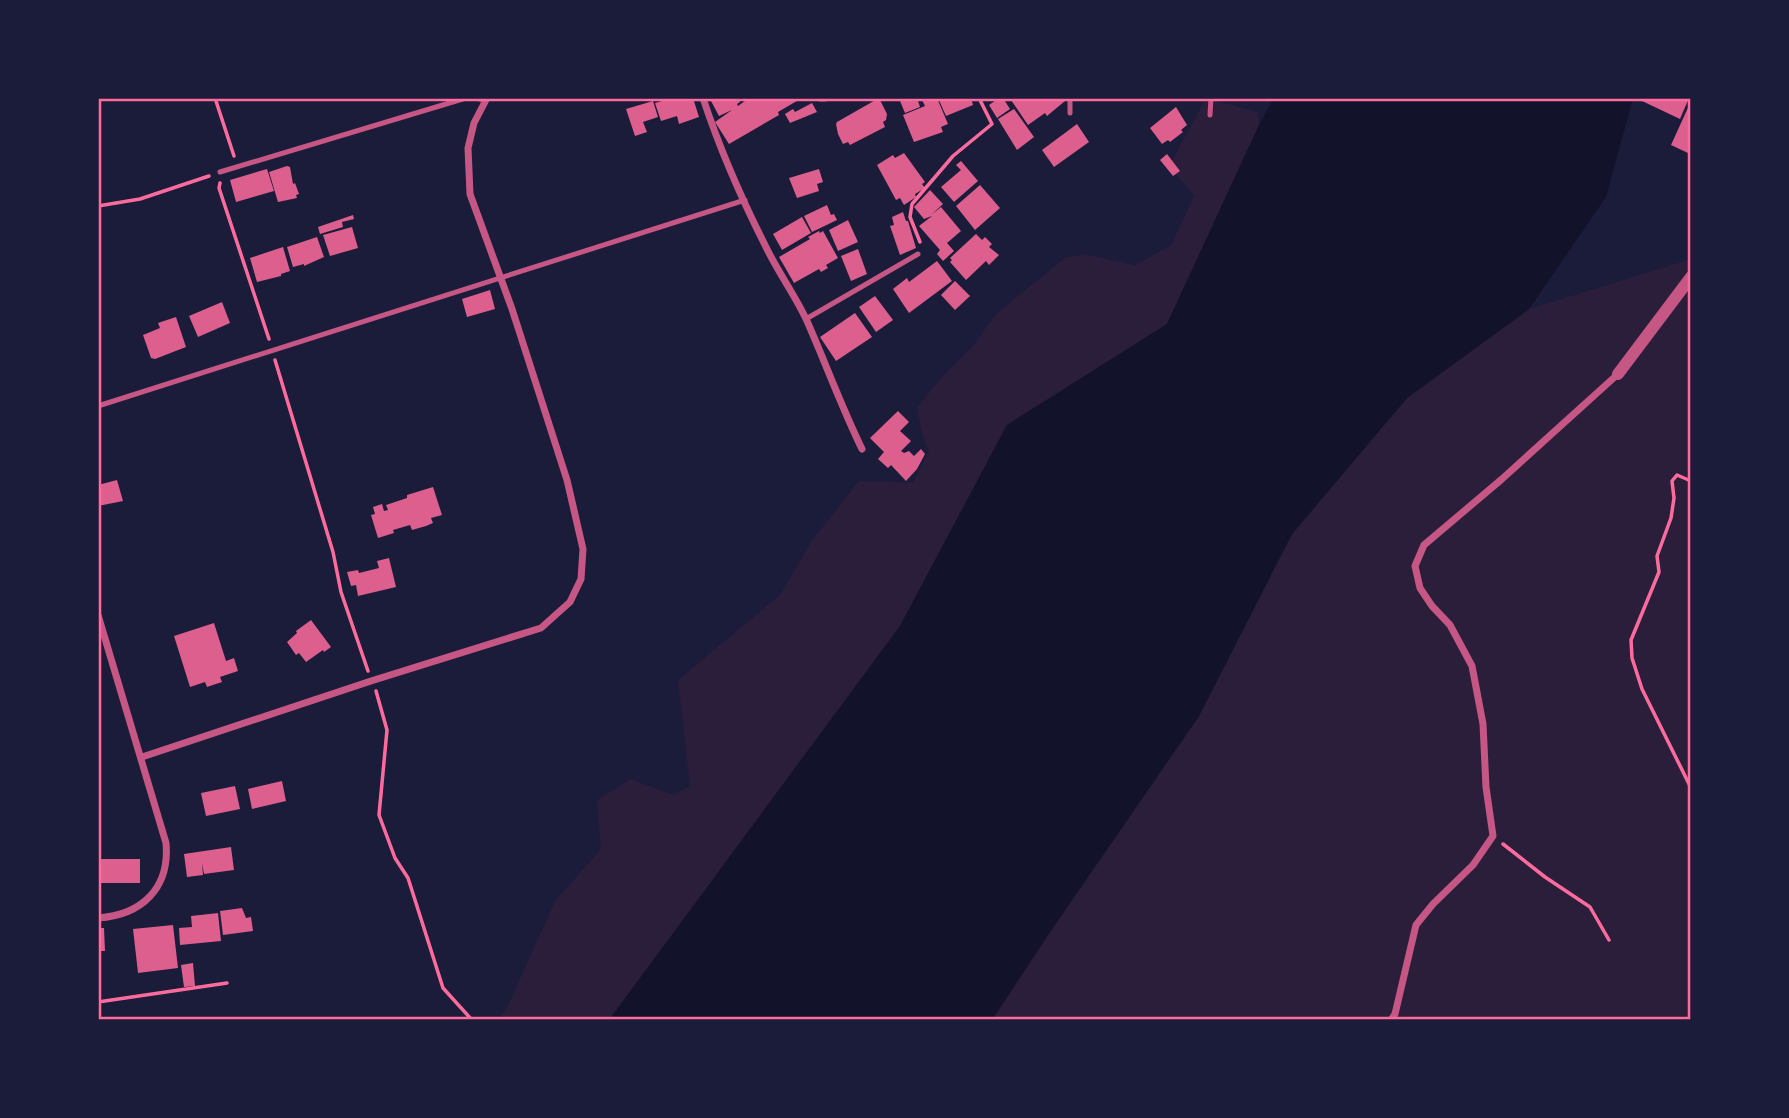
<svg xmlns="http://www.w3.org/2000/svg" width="1789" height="1118" font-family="'Varela Round',sans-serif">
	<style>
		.green { fill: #2a1e3b }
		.water { fill: #12122b }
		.building { fill: #dd5f8e }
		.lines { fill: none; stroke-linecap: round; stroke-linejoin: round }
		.path { stroke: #ff6b9d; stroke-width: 3.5 }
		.service { stroke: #c65784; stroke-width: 5 }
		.minor { stroke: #c65784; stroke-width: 7 }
		.tertiary { stroke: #c65784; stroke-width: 12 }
		.neatline { fill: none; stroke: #ff6b9d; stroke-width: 2.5 }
	</style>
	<rect width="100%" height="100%" fill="#1b1b3a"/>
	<g class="green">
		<polygon points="1206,98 1258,112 1259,125 1167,324 1007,425 900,626 609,1020 498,1020 506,1010 555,901 601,849 597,800 631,779 673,795 690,786 678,680 780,595 813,539 859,481 913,482 929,451 923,437 917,408 940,379 971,348 996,314 1066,257 1088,255 1135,265 1171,245 1194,196 1169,166"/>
		<polygon points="1691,259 1691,1020 992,1020 1050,932 1199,716 1292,534 1407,398 1529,309"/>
	</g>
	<polygon class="water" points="1274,98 1633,98 1606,197 1529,309 1407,398 1292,534 1199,716 1050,932 992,1020 609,1020 900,626 1007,425 1167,324 1259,125"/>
	<g class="building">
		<polygon points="673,98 693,98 699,117 679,124 677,116 661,121 655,103"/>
		<polygon points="718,98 738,98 740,102 737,104 738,106 749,98 802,98 778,112 779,115 729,144 715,122 732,110 719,116 711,101"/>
		<polygon points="879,98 887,114 886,120 883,122 885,127 850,145 848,142 843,144 838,134 836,124 837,122"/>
		<polygon points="907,98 917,98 920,107 905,113 900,101"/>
		<polygon points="921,98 937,98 948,124 941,127 943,132 914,142 903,115 925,106"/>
		<polygon points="938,98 971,98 973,105 946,116"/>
		<polygon points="999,98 1003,98 1010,109 997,118 989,105"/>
		<polygon points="1014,98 1063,98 1065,101 1047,116 1045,113 1028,125 1011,100"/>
		<polygon points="1643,98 1689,98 1680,119 1642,101"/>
		<polygon points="653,101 658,117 643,122 647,132 635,136 626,109"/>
		<polygon points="1691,101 1691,147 1688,153 1671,145"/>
		<polygon points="812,103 817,112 790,123 785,114 793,109 795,112"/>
		<polygon points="1176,107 1187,125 1181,130 1183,132 1170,142 1168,140 1162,144 1150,128"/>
		<polygon points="1014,109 1034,137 1017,150 998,119"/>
		<polygon points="1077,124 1089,142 1054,167 1042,150"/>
		<polygon points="904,153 925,182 922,184 925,188 915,194 916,197 904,205 900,198 896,200 877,165 893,155 895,158"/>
		<polygon points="1167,154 1180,171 1173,176 1160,160"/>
		<polygon points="961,161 978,181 954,202 941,187 961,170 956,165"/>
		<polygon points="287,166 290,167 293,184 295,183 299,194 296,195 297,198 278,202 269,172"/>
		<polygon points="267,169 274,191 236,202 230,180"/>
		<polygon points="819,169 823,182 817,184 819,191 797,198 789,178"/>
		<polygon points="980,185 1000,208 975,230 956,206"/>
		<polygon points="930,190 943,204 931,215 941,207 961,231 947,243 954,251 943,261 937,254 940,250 919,226 932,216 924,219 914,207"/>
		<polygon points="827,205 831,215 834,214 837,220 812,232 804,216"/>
		<polygon points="903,212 906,221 908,221 916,248 900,255 890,226 894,225 892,217"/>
		<polygon points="353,215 354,219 342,222 343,227 320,234 318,227"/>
		<polygon points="802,217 811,233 782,250 773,234"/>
		<polygon points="848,220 858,242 838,251 829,230"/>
		<polygon points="352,227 358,248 330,256 323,235"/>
		<polygon points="819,231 820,233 823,231 838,258 826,265 828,268 821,272 819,269 794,283 779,257 810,239 808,237"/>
		<polygon points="976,234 982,240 985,237 992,244 989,247 999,255 989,265 986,261 966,280 950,262 952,260 950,258"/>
		<polygon points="317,237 324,257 304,266 304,264 293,267 287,247"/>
		<polygon points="283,247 290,271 281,274 281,276 257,282 250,258"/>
		<polygon points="858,249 867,274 851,281 841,256"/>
		<polygon points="937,261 952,281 909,313 893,289 907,278 909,282"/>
		<polygon points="955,281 970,296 955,310 941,295"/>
		<polygon points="490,290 495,309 467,317 462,299"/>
		<polygon points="875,296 893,320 876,332 859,307"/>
		<polygon points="222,302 230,323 198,337 189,316"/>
		<polygon points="855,313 872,337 836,361 820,337"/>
		<polygon points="176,317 186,347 155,359 151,358 143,335 160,328 158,323"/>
		<polygon points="898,411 909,422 900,431 911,441 901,451 904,453 909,451 914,456 921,449 925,454 917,469 906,481 891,465 888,468 878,459 884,452 870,438"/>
		<polygon points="117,480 123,501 98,506 98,485"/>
		<polygon points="433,487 442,515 431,518 433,523 426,526 412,530 410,525 393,530 394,533 378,538 371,515 375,514 373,507 382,504 384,511 388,510 386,505 407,498 407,495"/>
		<polygon points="389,558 396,587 358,596 356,585 351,586 347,572 358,570 359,573 379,568 377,561"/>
		<polygon points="311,620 331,647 324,652 323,650 306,662 299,653 296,655 287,642 297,633 296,631"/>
		<polygon points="214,623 226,661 234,658 238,671 220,677 222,682 207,687 205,682 190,687 174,636"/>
		<polygon points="282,781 286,801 252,809 248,789"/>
		<polygon points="235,786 240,809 206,816 201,793"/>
		<polygon points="231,847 234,870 204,874 202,863 203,875 187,877 184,854"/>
		<rect x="98" y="859" width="42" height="24"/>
		<polygon points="242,908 246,918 251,917 253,931 223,935 220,911"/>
		<polygon points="218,913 221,941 180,945 179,928 192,927 191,916"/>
		<polygon points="173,925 178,968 138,973 133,929"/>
		<polygon points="98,928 104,928 105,951 98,951"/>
		<polygon points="193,963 195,986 184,987 181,965"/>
	</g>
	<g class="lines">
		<g class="path">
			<polyline points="215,98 234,156"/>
			<polyline points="220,183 219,188 269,339"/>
			<polyline points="98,206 140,199 209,176"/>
			<polyline points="920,242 910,217 912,204 953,156 992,124 979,98"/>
			<polyline points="275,360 333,552 341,592 368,671"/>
			<polyline points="1691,481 1677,475 1672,481 1674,498 1671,518 1657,556 1659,572 1631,640 1632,658 1642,689 1691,788"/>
			<polyline points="376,691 387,730 379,815 395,858 408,878 443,988 472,1020"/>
			<polyline points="1503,844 1545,877 1590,907 1609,940"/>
			<polyline points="98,1002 227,983"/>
		</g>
		<g class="service">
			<polyline points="475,98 485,100"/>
			<polyline points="1070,113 1070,98"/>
			<polyline points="1210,115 1211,98"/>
			<polyline points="220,172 466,98"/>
			<polyline points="806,319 918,254"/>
			<polyline points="98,406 745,200"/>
		</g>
		<g class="minor">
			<path d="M703 98C720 150 743 202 768 251 780 275 796 297 807 321 826 364 841 406 862 449"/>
			<polyline points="820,98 825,98"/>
			<path d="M98 615 166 843C170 888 142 915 98 918"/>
			<polyline points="142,757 371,681 541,628 570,602 581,579 583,549 567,480 512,309 470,194 468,148 474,123 487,98"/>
			<polyline points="1391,1020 1395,1014 1416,925 1433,904 1473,865 1493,836 1486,787 1483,724 1472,666 1450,625 1432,606 1420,588 1415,566 1424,545 1502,479 1618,374"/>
		</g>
		<polyline class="tertiary" points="1618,374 1691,277"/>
	</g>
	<rect width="1789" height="1118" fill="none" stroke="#1b1b3a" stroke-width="200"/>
	<rect x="100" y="100" width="1589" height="918" class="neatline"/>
</svg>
